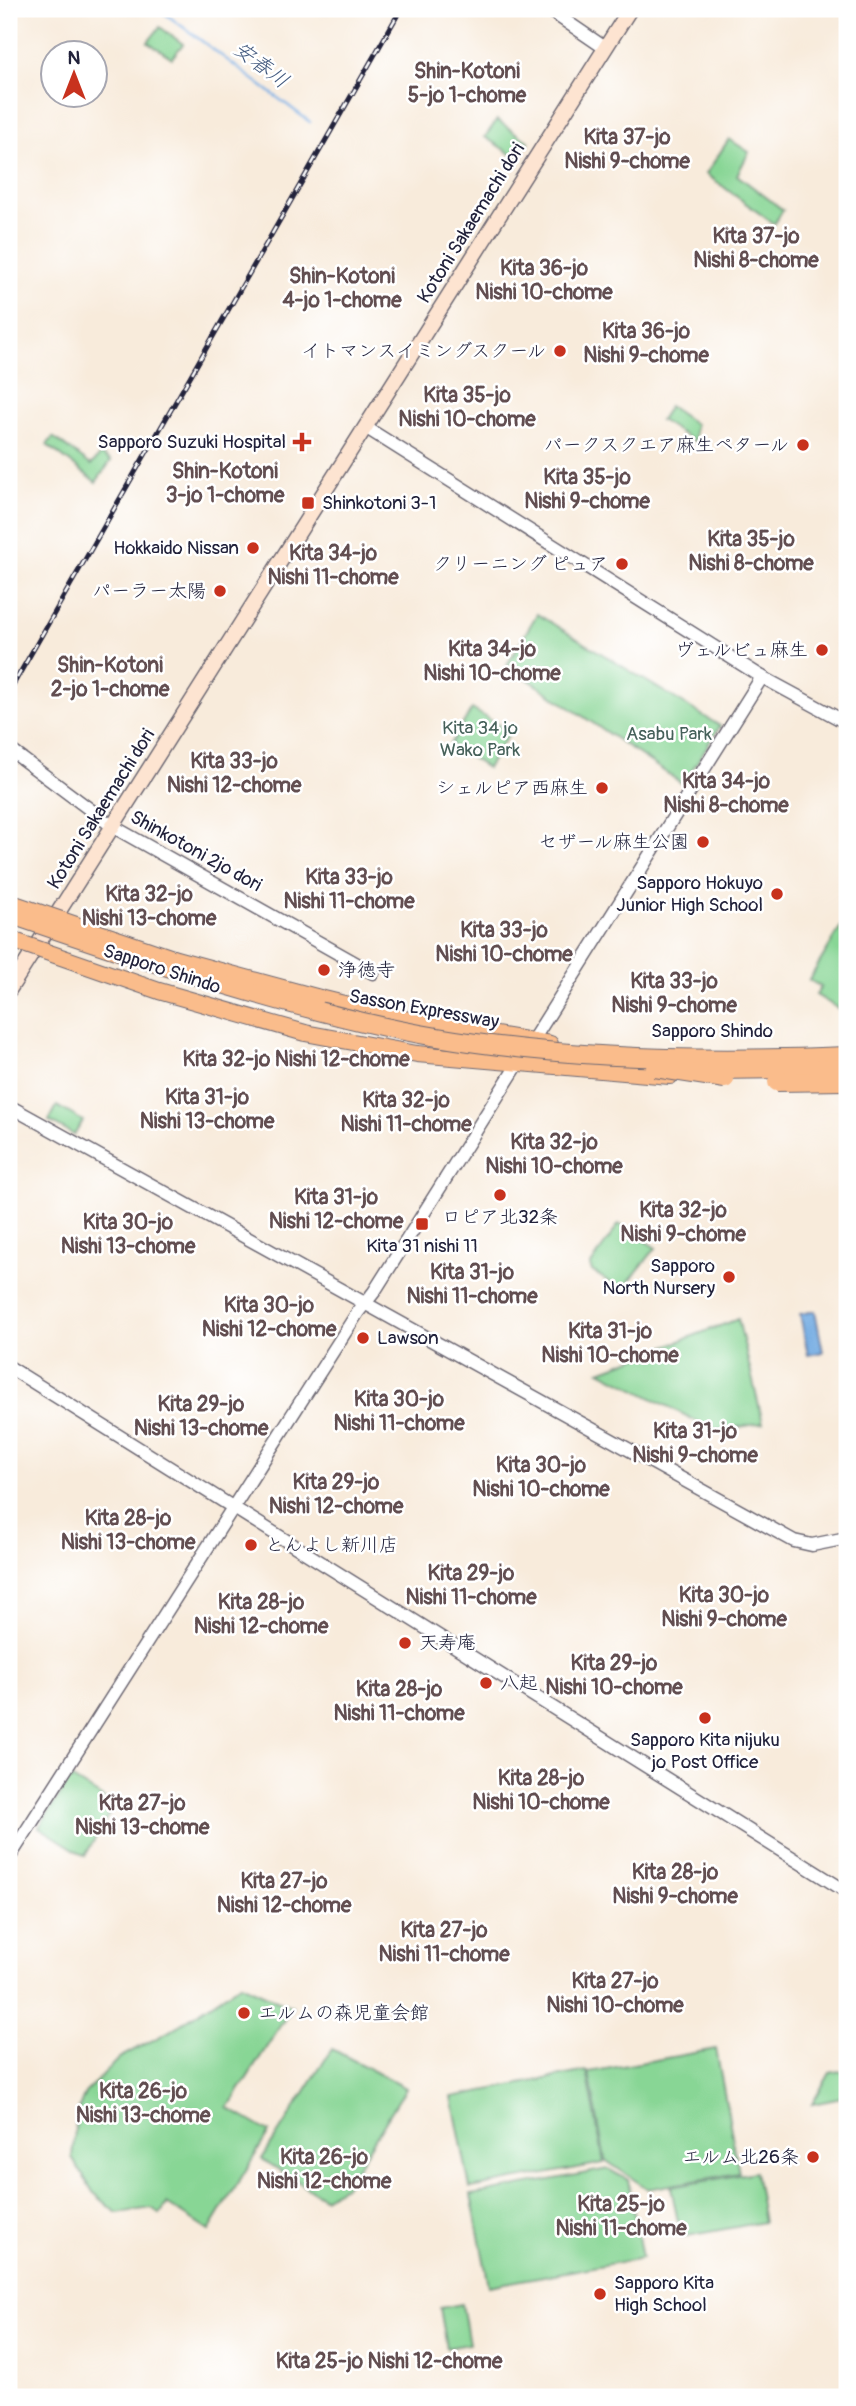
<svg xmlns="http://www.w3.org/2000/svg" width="856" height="2406" font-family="Pangolin,'Klee One',sans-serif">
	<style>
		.green { fill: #88d695; stroke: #557c68; stroke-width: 2 }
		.water { fill: #73abe2; stroke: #4a668e; stroke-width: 2 }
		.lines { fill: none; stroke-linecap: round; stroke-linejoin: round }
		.stream { stroke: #73abe2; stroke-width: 2.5 }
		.tertiary-casing { stroke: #6d6873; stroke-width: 15 }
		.secondary-casing { stroke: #6d6873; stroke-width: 17 }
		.trunk-casing { stroke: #6d6873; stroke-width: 18 }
		.tertiary { stroke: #fff; stroke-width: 12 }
		.secondary { stroke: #fde4d1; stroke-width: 14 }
		.trunk { stroke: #fabc8b; stroke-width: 16 }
		.rail-casing { stroke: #22223b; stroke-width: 5 }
		.rail { stroke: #fff; stroke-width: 2.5; stroke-dasharray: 8; stroke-linecap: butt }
		.trunk-bridge-casing { stroke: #6d6873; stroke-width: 18; stroke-linecap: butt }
		.motorway-bridge-casing { stroke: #6d6873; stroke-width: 20; stroke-linecap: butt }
		.trunk-bridge { stroke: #fabc8b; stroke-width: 16 }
		.motorway-bridge { stroke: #fabc8b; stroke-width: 18 }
		.poi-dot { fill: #c8321e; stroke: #fff; stroke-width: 2.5 }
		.labels { text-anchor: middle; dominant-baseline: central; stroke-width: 5; stroke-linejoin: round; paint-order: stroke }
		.street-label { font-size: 19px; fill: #22223b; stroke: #fff }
		.poi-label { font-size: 19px; fill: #22223b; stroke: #fff; text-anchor: end }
		.park-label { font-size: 19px; fill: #46615a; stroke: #fff }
		.water-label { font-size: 21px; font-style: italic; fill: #42597e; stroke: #fff }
		.neighbourhood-label { font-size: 21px; font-weight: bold; fill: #624e51; stroke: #fff }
	</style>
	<rect width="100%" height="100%" fill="#fff"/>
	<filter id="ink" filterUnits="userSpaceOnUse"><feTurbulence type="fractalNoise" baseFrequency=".0143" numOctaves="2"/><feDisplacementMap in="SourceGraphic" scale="14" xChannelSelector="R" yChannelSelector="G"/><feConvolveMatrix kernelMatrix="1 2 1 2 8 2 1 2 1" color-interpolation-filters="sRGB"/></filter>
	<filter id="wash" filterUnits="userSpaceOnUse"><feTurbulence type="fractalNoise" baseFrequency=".00686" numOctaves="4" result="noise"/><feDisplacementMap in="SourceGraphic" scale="28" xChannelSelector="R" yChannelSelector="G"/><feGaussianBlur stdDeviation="1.57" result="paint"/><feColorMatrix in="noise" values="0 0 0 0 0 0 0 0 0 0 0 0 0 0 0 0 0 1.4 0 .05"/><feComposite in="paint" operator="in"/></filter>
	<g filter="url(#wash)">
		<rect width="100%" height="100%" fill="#f8ebdb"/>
		<g class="green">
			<polygon points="160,27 183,44 172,58 148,42"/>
			<polygon points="497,120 529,142 517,158 485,137"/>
			<polygon points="729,139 749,152 737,175 783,210 774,224 706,174"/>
			<polygon points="669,406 695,424 695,442 660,420"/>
			<polygon points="53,437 91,465 101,454 111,461 96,482 47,445"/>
			<polygon points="537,614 720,726 683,784 507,665"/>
			<polygon points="472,709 510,732 487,768 450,744"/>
			<polygon points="847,917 847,1014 816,995 821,987 809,980"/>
			<polygon points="57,1106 83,1121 74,1135 49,1121"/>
			<polygon points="619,1224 656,1248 622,1290 592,1271 590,1266"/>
			<polygon points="738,1319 763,1423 715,1431 600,1371"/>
			<polygon points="71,1778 114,1805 85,1856 39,1827"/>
			<polygon points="241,1984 292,2007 228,2108 269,2132 209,2231 167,2204 160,2214 152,2208 117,2213 93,2192 72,2157 77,2113 85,2093 119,2058 172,2030"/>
			<polygon points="332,2049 406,2088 346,2185 324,2198 262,2159"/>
			<polygon points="716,2049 739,2173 648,2189 605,2160 589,2072"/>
			<polygon points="847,2070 847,2097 812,2104 830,2073"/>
			<polygon points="587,2071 604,2163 470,2188 452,2097"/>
			<polygon points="608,2169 628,2180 642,2258 489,2286 471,2195"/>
			<polygon points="755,2172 764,2222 681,2237 671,2187"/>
			<polygon points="462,2304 469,2344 447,2348 440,2308"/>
		</g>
		<polygon class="water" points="815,1311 823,1352 808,1355 800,1314"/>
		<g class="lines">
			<polyline class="stream" points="159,9 310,122"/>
		</g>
	</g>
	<g filter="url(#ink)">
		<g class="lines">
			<defs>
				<g id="tertiary">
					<polyline points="548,9 605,48"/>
					<polyline points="365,427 762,677 847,723"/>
					<polyline points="9,749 112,826 373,973"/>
					<polyline points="9,1106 794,1541 812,1545 847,1538"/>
					<polyline points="9,1367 847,1892"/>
					<polyline points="9,1858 358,1312 374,1292 762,677"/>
				</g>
				<polyline id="secondary" points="9,990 630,9"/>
				<g id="trunk">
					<polyline points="316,997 413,1021 550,1044"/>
					<polyline points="305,1033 417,1054 670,1076"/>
				</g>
			</defs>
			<use href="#tertiary" class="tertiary-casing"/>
			<use href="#secondary" class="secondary-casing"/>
			<use href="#trunk" class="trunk-casing"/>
			<use href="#tertiary" class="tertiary"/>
			<use href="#secondary" class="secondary"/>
			<use href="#trunk" class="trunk"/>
			<defs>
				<polyline id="rail" points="9,692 401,9"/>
			</defs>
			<use href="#rail" class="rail-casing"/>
			<use href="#rail" class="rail"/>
			<defs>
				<g id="trunk-bridge">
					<polyline points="9,902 176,959 316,997"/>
					<polyline points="9,939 159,991 305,1033"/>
				</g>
				<g id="motorway-bridge">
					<path d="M9 914C126 954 243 994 363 1022 518 1059 689 1063 847 1056"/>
					<polyline points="655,1068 725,1079"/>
					<polyline points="714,1070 847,1068"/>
					<polyline points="777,1082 847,1081"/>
				</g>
			</defs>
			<use href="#trunk-bridge" class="trunk-bridge-casing"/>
			<use href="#motorway-bridge" class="motorway-bridge-casing"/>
			<use href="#trunk-bridge" class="trunk-bridge"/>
			<use href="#motorway-bridge" class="motorway-bridge"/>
		</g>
	</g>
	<g class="poi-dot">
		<circle cx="560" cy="351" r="7"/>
		<path d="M298.5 431.5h7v7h7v7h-7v7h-7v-7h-7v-7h7z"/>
		<circle cx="803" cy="445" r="7"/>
		<rect x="301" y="496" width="14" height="14" rx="3.5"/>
		<circle cx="253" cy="548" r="7"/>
		<circle cx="622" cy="564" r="7"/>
		<circle cx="220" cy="591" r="7"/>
		<circle cx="822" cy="650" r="7"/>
		<circle cx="602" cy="788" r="7"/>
		<circle cx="703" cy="842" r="7"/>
		<circle cx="777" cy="894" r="7"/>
		<circle cx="324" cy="970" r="7"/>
		<circle cx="500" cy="1195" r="7"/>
		<rect x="415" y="1217" width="14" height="14" rx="3.5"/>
		<circle cx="729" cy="1277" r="7"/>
		<circle cx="363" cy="1338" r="7"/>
		<circle cx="251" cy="1545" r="7"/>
		<circle cx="405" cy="1643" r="7"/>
		<circle cx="486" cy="1683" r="7"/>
		<circle cx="705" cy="1718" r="7"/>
		<circle cx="244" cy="2013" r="7"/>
		<circle cx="813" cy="2157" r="7"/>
		<circle cx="600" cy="2294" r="7"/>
	</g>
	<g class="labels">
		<g class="street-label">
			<text transform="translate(471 223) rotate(-58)">Kotoni Sakaemachi dori</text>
			<text transform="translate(101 809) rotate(-58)">Kotoni Sakaemachi dori</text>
			<text transform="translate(196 851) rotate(29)">Shinkotoni 2jo dori</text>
			<text transform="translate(162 969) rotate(18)">Sapporo Shindo</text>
			<text transform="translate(424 1009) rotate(10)">Sasson Expressway</text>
			<text x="712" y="1031">Sapporo Shindo</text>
		</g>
		<g class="poi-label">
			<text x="546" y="351">イトマンスイミングスクール</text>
			<text x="286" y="442">Sapporo Suzuki Hospital</text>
			<text x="789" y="445">パークスクエア麻生ペタール</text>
			<text x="322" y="503" text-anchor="start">Shinkotoni 3-1</text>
			<text x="239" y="548">Hokkaido Nissan</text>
			<text x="608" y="564">クリーニング ピュア</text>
			<text x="206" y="591">パーラー太陽</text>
			<text x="808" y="650">ヴェルビュ麻生</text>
			<text x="588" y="788">シェルピア西麻生</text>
			<text x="689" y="842">セザール麻生公園</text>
			<text x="763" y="883">Sapporo Hokuyo<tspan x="763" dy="22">Junior High School</tspan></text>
			<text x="338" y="970" text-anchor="start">浄徳寺</text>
			<text x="500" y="1217" text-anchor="middle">ロピア北32条</text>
			<text x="422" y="1246" text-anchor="middle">Kita 31 nishi 11</text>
			<text x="715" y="1266">Sapporo<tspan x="715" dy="22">North Nursery</tspan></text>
			<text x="377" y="1338" text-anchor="start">Lawson</text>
			<text x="265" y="1545" text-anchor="start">とんよし新川店</text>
			<text x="419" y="1643" text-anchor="start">天寿庵</text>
			<text x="500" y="1683" text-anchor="start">八起</text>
			<text x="705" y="1740" text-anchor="middle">Sapporo Kita nijuku<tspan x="705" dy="22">jo Post Office</tspan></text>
			<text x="258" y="2013" text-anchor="start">エルムの森児童会館</text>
			<text x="799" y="2157">エルム北26条</text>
			<text x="614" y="2283" text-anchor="start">Sapporo Kita<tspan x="614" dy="22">High School</tspan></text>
		</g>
		<g class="park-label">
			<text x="480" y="728">Kita 34 jo<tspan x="480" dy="22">Wako Park</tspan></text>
			<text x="669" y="734">Asabu Park</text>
		</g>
		<g class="water-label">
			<text transform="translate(261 65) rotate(37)">安春川</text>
		</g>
		<g class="neighbourhood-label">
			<text x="467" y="71">Shin-Kotoni<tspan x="467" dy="24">5-jo 1-chome</tspan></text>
			<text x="627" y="137">Kita 37-jo<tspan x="627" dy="24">Nishi 9-chome</tspan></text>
			<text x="756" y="236">Kita 37-jo<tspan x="756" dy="24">Nishi 8-chome</tspan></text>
			<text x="544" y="268">Kita 36-jo<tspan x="544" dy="24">Nishi 10-chome</tspan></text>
			<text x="342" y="276">Shin-Kotoni<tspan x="342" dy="24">4-jo 1-chome</tspan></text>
			<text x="646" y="331">Kita 36-jo<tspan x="646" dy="24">Nishi 9-chome</tspan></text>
			<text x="467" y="395">Kita 35-jo<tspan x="467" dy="24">Nishi 10-chome</tspan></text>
			<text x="225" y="471">Shin-Kotoni<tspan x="225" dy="24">3-jo 1-chome</tspan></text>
			<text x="587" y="477">Kita 35-jo<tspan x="587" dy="24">Nishi 9-chome</tspan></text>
			<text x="751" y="539">Kita 35-jo<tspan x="751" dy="24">Nishi 8-chome</tspan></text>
			<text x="333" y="553">Kita 34-jo<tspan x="333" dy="24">Nishi 11-chome</tspan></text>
			<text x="492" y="649">Kita 34-jo<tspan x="492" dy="24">Nishi 10-chome</tspan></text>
			<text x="110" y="665">Shin-Kotoni<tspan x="110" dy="24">2-jo 1-chome</tspan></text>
			<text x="234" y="761">Kita 33-jo<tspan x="234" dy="24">Nishi 12-chome</tspan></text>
			<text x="726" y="781">Kita 34-jo<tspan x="726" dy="24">Nishi 8-chome</tspan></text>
			<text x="349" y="877">Kita 33-jo<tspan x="349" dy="24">Nishi 11-chome</tspan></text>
			<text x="149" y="894">Kita 32-jo<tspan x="149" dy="24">Nishi 13-chome</tspan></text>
			<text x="504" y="930">Kita 33-jo<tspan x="504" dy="24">Nishi 10-chome</tspan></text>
			<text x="674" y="981">Kita 33-jo<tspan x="674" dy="24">Nishi 9-chome</tspan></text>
			<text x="296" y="1059">Kita 32-jo Nishi 12-chome</text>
			<text x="207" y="1097">Kita 31-jo<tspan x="207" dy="24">Nishi 13-chome</tspan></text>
			<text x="406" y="1100">Kita 32-jo<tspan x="406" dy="24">Nishi 11-chome</tspan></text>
			<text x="554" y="1142">Kita 32-jo<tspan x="554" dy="24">Nishi 10-chome</tspan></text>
			<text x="336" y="1197">Kita 31-jo<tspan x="336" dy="24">Nishi 12-chome</tspan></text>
			<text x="683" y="1210">Kita 32-jo<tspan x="683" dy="24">Nishi 9-chome</tspan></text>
			<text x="128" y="1222">Kita 30-jo<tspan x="128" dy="24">Nishi 13-chome</tspan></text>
			<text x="472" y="1272">Kita 31-jo<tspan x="472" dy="24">Nishi 11-chome</tspan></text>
			<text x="269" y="1305">Kita 30-jo<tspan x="269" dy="24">Nishi 12-chome</tspan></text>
			<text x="610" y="1331">Kita 31-jo<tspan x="610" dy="24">Nishi 10-chome</tspan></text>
			<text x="399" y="1399">Kita 30-jo<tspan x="399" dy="24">Nishi 11-chome</tspan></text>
			<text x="201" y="1404">Kita 29-jo<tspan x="201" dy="24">Nishi 13-chome</tspan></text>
			<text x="695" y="1431">Kita 31-jo<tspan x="695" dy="24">Nishi 9-chome</tspan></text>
			<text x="541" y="1465">Kita 30-jo<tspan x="541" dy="24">Nishi 10-chome</tspan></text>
			<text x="336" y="1482">Kita 29-jo<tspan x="336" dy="24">Nishi 12-chome</tspan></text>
			<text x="128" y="1518">Kita 28-jo<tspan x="128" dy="24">Nishi 13-chome</tspan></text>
			<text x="471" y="1573">Kita 29-jo<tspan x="471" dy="24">Nishi 11-chome</tspan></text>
			<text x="724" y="1595">Kita 30-jo<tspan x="724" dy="24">Nishi 9-chome</tspan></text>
			<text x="261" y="1602">Kita 28-jo<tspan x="261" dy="24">Nishi 12-chome</tspan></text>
			<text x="614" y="1663">Kita 29-jo<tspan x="614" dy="24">Nishi 10-chome</tspan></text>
			<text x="399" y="1689">Kita 28-jo<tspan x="399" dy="24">Nishi 11-chome</tspan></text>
			<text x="541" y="1778">Kita 28-jo<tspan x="541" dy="24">Nishi 10-chome</tspan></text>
			<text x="142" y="1803">Kita 27-jo<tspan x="142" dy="24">Nishi 13-chome</tspan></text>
			<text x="675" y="1872">Kita 28-jo<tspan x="675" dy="24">Nishi 9-chome</tspan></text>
			<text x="284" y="1881">Kita 27-jo<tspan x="284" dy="24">Nishi 12-chome</tspan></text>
			<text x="444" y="1930">Kita 27-jo<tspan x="444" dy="24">Nishi 11-chome</tspan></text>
			<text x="615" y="1981">Kita 27-jo<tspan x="615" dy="24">Nishi 10-chome</tspan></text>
			<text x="143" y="2091">Kita 26-jo<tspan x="143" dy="24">Nishi 13-chome</tspan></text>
			<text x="324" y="2157">Kita 26-jo<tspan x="324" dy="24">Nishi 12-chome</tspan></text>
			<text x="621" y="2204">Kita 25-jo<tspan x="621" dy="24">Nishi 11-chome</tspan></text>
			<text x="389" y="2361">Kita 25-jo Nishi 12-chome</text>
		</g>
	</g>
	<rect width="856" height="2406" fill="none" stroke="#fff" stroke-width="35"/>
	<g transform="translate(74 74)"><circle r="33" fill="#ffffff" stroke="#a7a7b1" stroke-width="2"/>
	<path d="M0-5L12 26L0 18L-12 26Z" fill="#c8321e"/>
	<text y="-10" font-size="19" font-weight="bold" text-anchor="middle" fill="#22223b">N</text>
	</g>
</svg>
